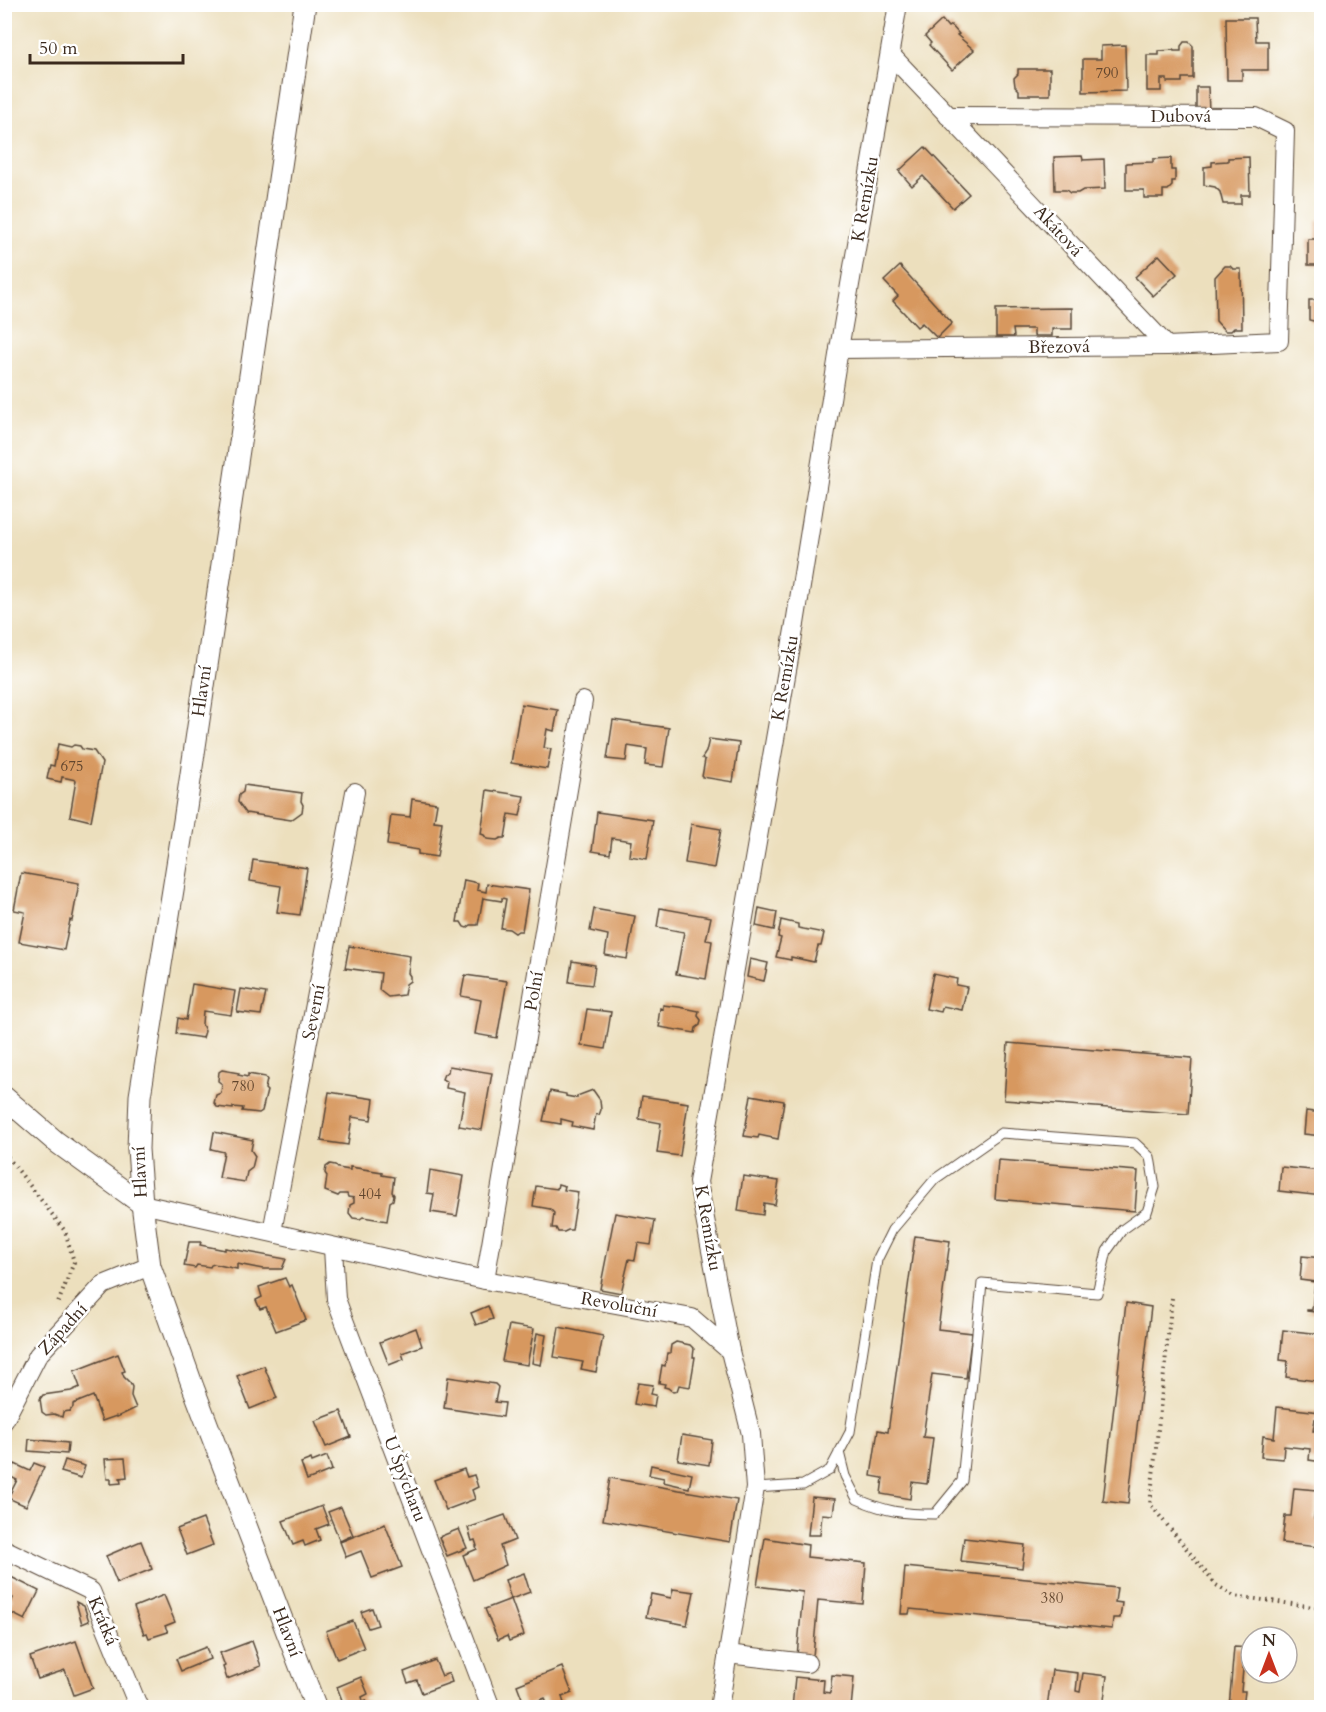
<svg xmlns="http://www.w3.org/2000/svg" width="1326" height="1712" font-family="Cardo,serif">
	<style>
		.building { fill: #d7985e }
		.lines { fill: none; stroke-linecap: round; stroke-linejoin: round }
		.service-casing { stroke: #564536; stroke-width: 11 }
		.minor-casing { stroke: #564536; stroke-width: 20 }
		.tertiary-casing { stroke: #564536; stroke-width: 23 }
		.path { stroke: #564536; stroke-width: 4; stroke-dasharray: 1.5 4.5; stroke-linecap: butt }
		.service { stroke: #fff; stroke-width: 9 }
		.minor { stroke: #fff; stroke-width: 18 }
		.tertiary { stroke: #fff; stroke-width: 21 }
		.labels { text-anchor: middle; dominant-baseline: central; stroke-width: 5; stroke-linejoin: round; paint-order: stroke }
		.number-label { font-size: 15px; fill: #62462e }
		.street-label { font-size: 18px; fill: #3b2a1e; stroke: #fff }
	</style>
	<rect width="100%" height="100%" fill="#fff"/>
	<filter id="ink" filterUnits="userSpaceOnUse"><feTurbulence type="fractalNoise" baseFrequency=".0167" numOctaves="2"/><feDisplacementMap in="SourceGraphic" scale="12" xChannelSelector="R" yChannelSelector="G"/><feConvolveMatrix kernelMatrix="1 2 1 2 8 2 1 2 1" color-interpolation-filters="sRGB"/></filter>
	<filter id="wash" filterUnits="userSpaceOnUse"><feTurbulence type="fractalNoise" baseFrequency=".008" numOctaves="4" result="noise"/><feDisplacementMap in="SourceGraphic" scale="24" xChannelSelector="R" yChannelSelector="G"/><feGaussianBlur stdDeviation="1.35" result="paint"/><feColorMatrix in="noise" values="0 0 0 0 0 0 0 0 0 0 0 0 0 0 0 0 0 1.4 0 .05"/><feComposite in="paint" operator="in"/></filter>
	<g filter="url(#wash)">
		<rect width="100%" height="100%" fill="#ecdfbd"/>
		<g id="blocks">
			<g class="building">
				<polygon points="1226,18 1255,18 1256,41 1268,41 1268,70 1242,70 1242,80 1227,80"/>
				<polygon points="942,20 948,27 951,25 959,34 957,35 974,50 952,70 929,45 931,43 925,36"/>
				<polygon points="1184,42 1189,42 1193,46 1193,78 1182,78 1182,82 1167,82 1167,79 1161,79 1161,91 1147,91 1147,55 1159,55 1159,51 1174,50 1174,51 1181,51 1181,46"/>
				<polygon points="1125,45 1126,91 1083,92 1083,59 1101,59 1101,46"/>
				<polygon points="1018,69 1050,69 1050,95 1019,95 1019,90 1015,86 1014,78 1018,74"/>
				<polygon points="1196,87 1208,87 1209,112 1196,112"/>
				<polygon points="925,147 969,194 953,208 923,176 912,186 899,171"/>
				<polygon points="1082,156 1083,160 1104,159 1105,189 1083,190 1078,193 1070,193 1066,190 1055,190 1054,157"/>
				<polygon points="1249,157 1250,195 1241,195 1241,204 1223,204 1220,192 1215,187 1204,185 1204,167 1212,166 1212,162 1228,161 1228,158"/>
				<polygon points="1171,158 1171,170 1175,170 1175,181 1172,181 1172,186 1168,190 1163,190 1163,198 1144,198 1144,190 1126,190 1126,163 1153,162 1153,159"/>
				<polygon points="1316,221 1322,221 1322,265 1308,265 1308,239 1316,239"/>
				<polygon points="1159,255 1177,274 1153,296 1135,277"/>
				<polygon points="900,266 952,323 937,338 922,323 917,327 893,301 898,296 884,281"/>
				<polygon points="1225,266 1230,266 1233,269 1241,269 1242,328 1234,328 1231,331 1225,331 1216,321 1215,277"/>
				<polygon points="1309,300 1322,300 1322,323 1309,320"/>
				<polygon points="1072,308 1072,329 1052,329 1052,336 1034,336 1034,329 1013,329 1014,337 996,337 996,309"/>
				<polygon points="521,704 558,710 554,731 547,729 544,748 551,749 547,769 511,763"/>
				<polygon points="613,720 669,728 663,767 645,765 647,749 628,746 626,761 607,759"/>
				<polygon points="709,739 739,743 733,782 702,777 705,760 702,758 706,752"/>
				<polygon points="58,744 71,747 74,745 80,746 82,749 94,751 102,763 91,821 70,816 76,780 62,777 61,782 47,779 50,765 54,766"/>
				<polygon points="244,785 302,793 301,801 303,805 302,812 291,820 246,813 238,802 239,795 243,792"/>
				<polygon points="487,790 524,796 520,816 509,814 505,838 501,838 497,840 487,839 484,835 481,834"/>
				<polygon points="412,799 437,803 434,821 442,822 437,857 418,854 418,850 387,845 391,815 410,817"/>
				<polygon points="597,812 653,820 647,859 629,856 631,841 612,838 610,854 592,851"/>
				<polygon points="691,824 721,829 714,868 685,863"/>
				<polygon points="253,860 307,868 300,915 277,912 281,886 250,881"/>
				<polygon points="21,873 79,883 72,921 70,920 64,950 19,942 25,912 14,910"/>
				<polygon points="464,880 478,883 477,890 486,892 487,884 529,890 522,931 518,931 515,933 509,929 501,928 506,899 502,898 502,901 483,898 478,925 471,925 467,928 464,927 461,922 457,922"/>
				<polygon points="660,908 711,917 706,940 712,941 706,979 676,974 684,932 657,927"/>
				<polygon points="759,908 777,912 774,930 756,926"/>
				<polygon points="594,909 635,916 627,959 605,955 608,935 590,931"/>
				<polygon points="781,920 798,924 798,928 824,933 821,946 818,946 814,962 791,957 791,960 776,957 781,938 778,937"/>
				<polygon points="349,946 410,956 408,973 410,976 410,981 406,984 404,995 388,997 379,990 381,973 345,968"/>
				<polygon points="750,959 768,963 764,981 747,977"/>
				<polygon points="572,961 595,965 592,985 569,982"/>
				<polygon points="933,974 957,979 956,985 967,987 962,1010 943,1006 941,1012 926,1009"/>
				<polygon points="465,975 507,981 497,1038 475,1034 481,1000 461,996"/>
				<polygon points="192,984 235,991 231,1015 203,1011 202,1024 205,1031 203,1038 176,1034 178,1018 186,1020"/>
				<polygon points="241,989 266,993 261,1015 237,1012"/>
				<polygon points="663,1005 679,1007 699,1011 698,1016 701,1020 700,1025 696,1028 695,1033 659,1027 660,1023 658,1023 660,1008 663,1009"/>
				<polygon points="587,1009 611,1012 605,1049 581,1045"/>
				<polygon points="1008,1043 1192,1058 1188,1114 1004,1100"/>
				<polygon points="449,1066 492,1073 482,1130 459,1126 465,1092 446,1088 447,1082 442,1079 444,1074 448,1072"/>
				<polygon points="222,1070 239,1073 238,1075 248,1077 248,1074 265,1077 267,1080 265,1089 267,1091 262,1111 259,1113 242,1111 243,1108 233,1107 233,1109 217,1107 214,1103 216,1095 221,1093 222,1084 218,1081 219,1072"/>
				<polygon points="593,1090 600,1100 601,1110 599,1115 596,1114 593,1130 572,1126 573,1122 561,1119 561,1124 543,1121 550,1091 566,1094 566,1096 577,1098 577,1096"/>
				<polygon points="329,1092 374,1099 371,1120 352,1117 348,1145 321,1141"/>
				<polygon points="751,1095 784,1101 778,1139 759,1135 758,1138 744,1136"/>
				<polygon points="642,1096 688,1103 680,1156 657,1153 661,1123 639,1119"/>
				<polygon points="1306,1111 1322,1113 1322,1136 1304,1134"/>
				<polygon points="214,1132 253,1140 251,1150 255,1156 252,1168 247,1172 245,1182 219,1178 224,1152 211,1149"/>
				<polygon points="998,1160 1138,1171 1135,1211 995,1199"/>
				<polygon points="330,1164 335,1165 338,1168 350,1170 350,1167 382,1172 382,1175 394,1177 392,1192 394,1195 393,1200 390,1202 387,1221 363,1217 360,1219 353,1218 349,1213 350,1205 354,1203 354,1198 348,1197 347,1194 340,1194 338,1196 325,1191 327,1176 325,1173 326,1167"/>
				<polygon points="1281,1167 1322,1171 1322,1196 1279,1191"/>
				<polygon points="430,1170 464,1176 457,1216 431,1212 434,1194 427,1193"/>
				<polygon points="743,1176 779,1181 775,1205 764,1203 763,1215 738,1211"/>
				<polygon points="558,1184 565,1186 564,1190 578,1192 572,1230 568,1230 564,1232 558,1232 556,1228 552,1228 554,1213 550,1209 533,1206 536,1186 557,1189"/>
				<polygon points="615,1213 655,1220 651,1245 638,1243 635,1260 629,1259 621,1293 600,1289"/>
				<polygon points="915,1236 950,1241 938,1329 972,1333 966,1378 932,1374 923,1437 933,1438 927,1484 912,1482 910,1499 881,1494 883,1478 871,1476 878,1430 888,1432"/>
				<polygon points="189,1242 201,1242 200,1245 225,1250 225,1248 286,1259 282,1269 263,1269 237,1264 237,1269 214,1264 211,1265 210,1267 197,1265 195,1268 184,1266"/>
				<polygon points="1302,1256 1322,1258 1322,1313 1307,1311 1307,1310 1312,1310 1315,1282 1300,1280"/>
				<polygon points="285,1278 289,1287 292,1285 306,1320 276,1331 266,1307 260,1309 256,1300 262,1297 259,1287"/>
				<polygon points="1126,1303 1151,1307 1128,1504 1103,1501"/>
				<polygon points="488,1306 493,1319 476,1325 471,1313"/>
				<polygon points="509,1325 534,1329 527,1365 502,1361"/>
				<polygon points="559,1327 603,1336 596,1372 581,1369 583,1362 554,1357"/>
				<polygon points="416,1328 422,1346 402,1353 404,1359 389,1365 380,1342"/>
				<polygon points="1283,1330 1322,1334 1322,1355 1319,1355 1316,1381 1286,1377 1288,1361 1280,1360"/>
				<polygon points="537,1333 546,1335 541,1365 532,1363"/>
				<polygon points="676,1342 690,1345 694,1349 693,1357 695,1357 690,1387 679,1385 677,1391 673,1392 668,1388 664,1387 665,1384 659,1383 662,1365 665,1366 667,1353 670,1353 671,1345"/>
				<polygon points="118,1354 125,1371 122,1372 124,1377 130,1383 132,1387 131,1396 136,1408 117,1417 116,1416 102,1421 93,1396 73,1404 73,1407 70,1411 63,1412 62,1417 54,1414 46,1415 42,1412 40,1399 43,1395 71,1391 80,1387 74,1371"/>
				<polygon points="264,1366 277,1398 250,1409 237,1376"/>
				<polygon points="448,1377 495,1384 498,1387 495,1402 505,1403 503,1417 444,1408"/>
				<polygon points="638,1383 653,1385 651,1394 656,1395 654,1407 634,1404"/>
				<polygon points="1277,1407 1320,1412 1320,1420 1315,1419 1313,1431 1318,1431 1318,1438 1322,1438 1322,1462 1309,1460 1310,1449 1284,1446 1283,1459 1261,1457 1263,1436 1274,1438"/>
				<polygon points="341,1411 351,1437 326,1447 315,1421"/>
				<polygon points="682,1435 712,1440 709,1465 678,1460"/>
				<polygon points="29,1439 68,1443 67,1454 28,1451"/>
				<polygon points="327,1456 332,1470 307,1480 301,1463 311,1459 312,1462"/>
				<polygon points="125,1458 127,1477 120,1478 121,1483 111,1484 111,1479 107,1479 105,1459"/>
				<polygon points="65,1460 85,1466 81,1478 61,1472"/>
				<polygon points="34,1463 44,1467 26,1506 8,1498 17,1480 9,1476 15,1464 30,1471"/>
				<polygon points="651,1465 692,1474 689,1488 663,1482 664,1478 649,1475"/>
				<polygon points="464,1469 467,1477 474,1475 478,1487 472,1490 475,1499 446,1510 434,1480"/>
				<polygon points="610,1478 737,1500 730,1542 603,1520"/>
				<polygon points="1294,1488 1317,1490 1314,1519 1320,1520 1318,1547 1282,1543 1285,1516 1291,1516"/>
				<polygon points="812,1497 835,1499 833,1515 822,1514 820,1535 808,1535"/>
				<polygon points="322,1506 329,1524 316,1529 320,1540 305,1546 303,1541 293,1545 283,1521"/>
				<polygon points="341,1507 353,1535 340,1541 328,1512"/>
				<polygon points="505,1515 515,1540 500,1546 506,1565 473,1580 463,1555 477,1549 476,1546 477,1546 475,1540 472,1541 468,1528"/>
				<polygon points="203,1519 213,1545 187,1555 177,1529"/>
				<polygon points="385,1524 402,1567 372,1578 361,1551 346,1557 340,1542"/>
				<polygon points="459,1529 467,1548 447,1556 439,1537"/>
				<polygon points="765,1538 808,1545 807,1557 866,1563 863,1604 818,1600 813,1657 797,1656 803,1592 757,1586"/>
				<polygon points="964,1538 1025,1545 1022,1568 961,1561"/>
				<polygon points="141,1541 152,1569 117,1583 106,1556"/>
				<polygon points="905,1567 1117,1588 1115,1602 1122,1603 1120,1618 1113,1618 1112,1629 910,1609 909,1614 901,1614"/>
				<polygon points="524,1573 530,1592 511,1599 505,1580"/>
				<polygon points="9,1576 39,1591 25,1620 7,1611 13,1598 4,1593 4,1585"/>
				<polygon points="673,1589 694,1592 687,1625 646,1617 651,1594 671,1598"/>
				<polygon points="164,1595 175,1622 165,1626 168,1632 149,1638 147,1633 144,1634 134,1607"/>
				<polygon points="511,1599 524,1635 509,1641 507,1636 498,1640 485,1609"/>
				<polygon points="76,1602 84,1606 89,1621 82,1624"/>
				<polygon points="372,1608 378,1625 368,1628 361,1612"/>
				<polygon points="353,1621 364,1648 337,1659 326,1631"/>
				<polygon points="76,1641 93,1688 74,1695 65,1670 38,1679 30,1657"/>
				<polygon points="252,1641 261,1666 227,1679 223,1667 225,1666 220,1653"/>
				<polygon points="206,1647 210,1659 181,1671 176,1659"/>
				<polygon points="1234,1647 1251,1648 1250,1659 1244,1659 1241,1691 1245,1691 1243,1708 1229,1708"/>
				<polygon points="435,1660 442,1676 449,1673 452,1682 422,1693 417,1680 408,1683 404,1672"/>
				<polygon points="562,1667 572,1693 562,1697 564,1703 553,1708 548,1708 545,1698 525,1706 517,1685"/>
				<polygon points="1052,1670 1078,1673 1076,1691 1080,1692 1083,1673 1107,1676 1103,1708 1079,1708 1079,1706 1075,1706 1075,1708 1047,1708"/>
				<polygon points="832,1675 854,1677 851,1708 792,1708 795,1677 824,1680 823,1692 830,1693"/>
				<polygon points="361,1677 368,1694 362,1697 363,1701 366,1700 369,1708 345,1708 337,1687"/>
			</g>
		</g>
	</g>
	<g filter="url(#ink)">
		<use href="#blocks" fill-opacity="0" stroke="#564536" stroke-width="1.5"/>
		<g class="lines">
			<defs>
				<path id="service" d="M755 1488 803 1485 830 1470 850 1432 877 1260 892 1230 935 1179 1001 1133 1135 1143 1150 1157 1155 1187 1147 1212 1122 1230 1107 1251 1097 1293 982 1283 962 1481 935 1514C903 1514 887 1512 857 1499L845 1476 839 1452"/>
				<g id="minor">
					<polyline points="890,54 1167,346"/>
					<polyline points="839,349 1167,346 1279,341 1285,131 1256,117 948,116"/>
					<polyline points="142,1204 485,1280 692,1318 730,1351"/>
					<polyline points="272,1232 355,792"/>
					<polyline points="333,1248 336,1299 491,1708"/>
					<polyline points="485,1280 583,701"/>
					<polyline points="4,1421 38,1355 103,1285 150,1266"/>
					<polyline points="4,1549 91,1591 139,1708"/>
					<polyline points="727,1654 807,1663"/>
					<polyline points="719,1708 755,1488 751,1434 730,1351 698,1182 795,624 839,349 898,4"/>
				</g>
				<g id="tertiary">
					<polyline points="305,4 184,821 140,1096 138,1149 142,1204 150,1266 193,1387 316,1708"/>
					<polyline points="4,1097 55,1141 142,1204"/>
				</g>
			</defs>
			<use href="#service" class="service-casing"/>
			<use href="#minor" class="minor-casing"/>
			<use href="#tertiary" class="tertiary-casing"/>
			<g class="path">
				<polyline points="4,1152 65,1231 74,1262 57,1306"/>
				<polyline points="1172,1298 1150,1504 1216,1585 1234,1596 1322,1608"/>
			</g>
			<use href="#service" class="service"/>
			<use href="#minor" class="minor"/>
			<use href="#tertiary" class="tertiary"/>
		</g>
	</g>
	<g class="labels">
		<g class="number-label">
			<text x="1107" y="73">790</text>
			<text x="72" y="766">675</text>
			<text x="243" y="1086">780</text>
			<text x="370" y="1194">404</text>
			<text x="1052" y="1598">380</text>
		</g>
		<g class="street-label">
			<text x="1181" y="116">Dubová</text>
			<text transform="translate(865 199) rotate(-80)">K Remízku</text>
			<text transform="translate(1058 231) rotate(47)">Akátová</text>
			<text transform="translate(1059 347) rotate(-1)">Březová</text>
			<text transform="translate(785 678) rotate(-80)">K Remízku</text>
			<text transform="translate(202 691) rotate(-82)">Hlavní</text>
			<text transform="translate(534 991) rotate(-80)">Polní</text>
			<text transform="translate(314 1012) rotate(-79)">Severní</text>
			<text transform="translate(140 1172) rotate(-93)">Hlavní</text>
			<text transform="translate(708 1228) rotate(80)">K Remízku</text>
			<text transform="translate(619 1305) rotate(10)">Revoluční</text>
			<text transform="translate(63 1329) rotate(-48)">Západní</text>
			<text transform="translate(405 1479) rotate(69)">U Špýcharu</text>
			<text transform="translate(103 1621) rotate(67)">Krátká</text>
			<text transform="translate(287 1632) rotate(69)">Hlavní</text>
		</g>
	</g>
	<rect width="1326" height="1712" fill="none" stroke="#fff" stroke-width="24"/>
	<g transform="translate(1269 1655)"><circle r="28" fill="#ffffff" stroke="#b1aaa5" stroke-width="1.5"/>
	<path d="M0-4.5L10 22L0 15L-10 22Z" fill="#c8321e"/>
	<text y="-9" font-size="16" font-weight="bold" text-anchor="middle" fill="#3b2a1e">N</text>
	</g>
	<path d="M30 54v9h153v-9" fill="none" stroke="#3b2a1e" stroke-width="3"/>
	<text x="39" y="54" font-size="18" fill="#3b2a1e" stroke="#ffffff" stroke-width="4.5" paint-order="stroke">50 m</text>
</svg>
